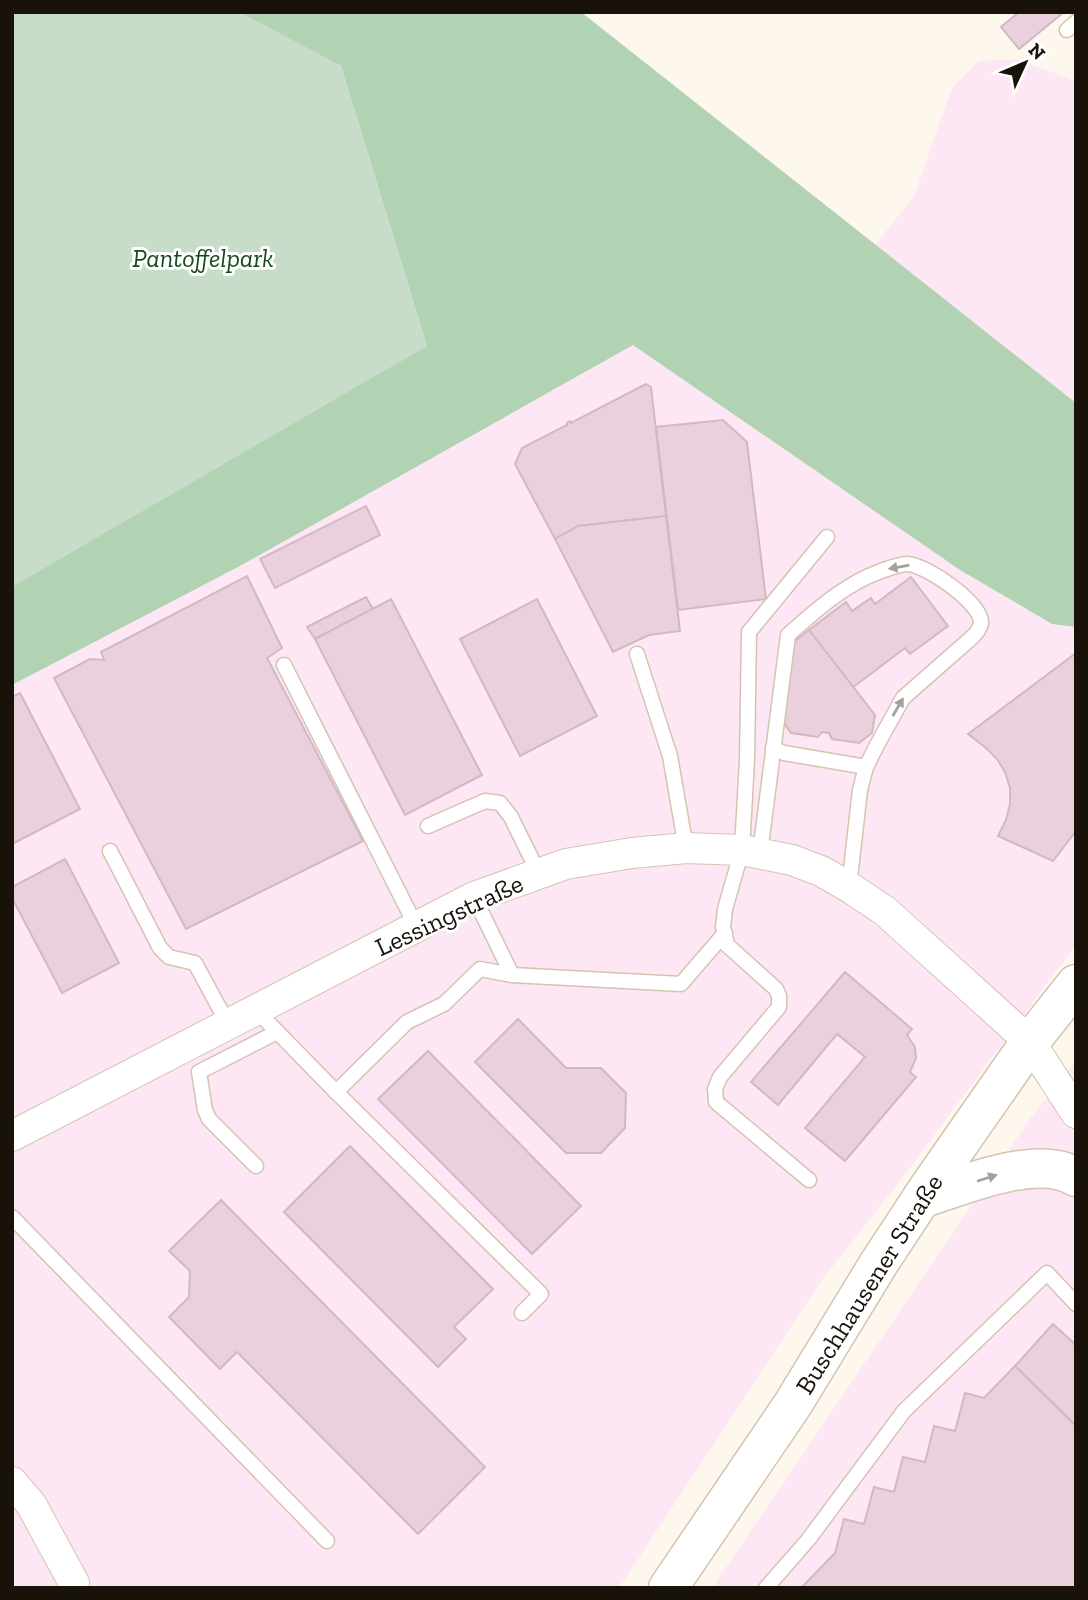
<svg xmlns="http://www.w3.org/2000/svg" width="1088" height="1600" font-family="'Zilla Slab',serif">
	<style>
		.commercial { fill: #fee7f4 }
		.green { fill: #c7dcc9 }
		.forest { fill: #b1d3b3 }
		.building { fill: #eacfdd; stroke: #d2b8c5; stroke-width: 2 }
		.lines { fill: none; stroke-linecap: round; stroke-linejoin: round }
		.service-casing { stroke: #d4c4af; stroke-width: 17 }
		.minor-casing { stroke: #d4c4af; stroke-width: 32 }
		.secondary-casing { stroke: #d4c4af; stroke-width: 41 }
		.service { stroke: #fff; stroke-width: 14 }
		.minor { stroke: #fff; stroke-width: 30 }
		.secondary { stroke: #fff; stroke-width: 38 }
		.oneway { fill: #a3a09d }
		.labels { text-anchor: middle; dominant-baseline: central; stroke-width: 6; stroke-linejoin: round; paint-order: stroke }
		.park-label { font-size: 26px; font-style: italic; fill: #164920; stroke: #fff }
		.street-label { font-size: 26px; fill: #18120a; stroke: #fff }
	</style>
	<rect width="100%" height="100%" fill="#fef7ee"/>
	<g class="commercial">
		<polygon points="1016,59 1076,81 1076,403 875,245 914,196 952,88 979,61"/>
		<polygon points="633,345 960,570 1052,624 1076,627 1076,945 903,1177 822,1280 619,1588 12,1588 12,685 240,566"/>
		<polygon points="1076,1060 1076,1588 712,1588 1032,1116"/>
	</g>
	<polygon class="green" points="12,12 239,12 341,66 427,346 12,593"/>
	<polygon class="forest" points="239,12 581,12 1076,403 1076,627 1052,624 960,570 633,345 240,566 12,685 12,587 427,346 341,66"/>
	<g class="building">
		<polygon points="1019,12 1064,12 1019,49 1001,27"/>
		<polygon points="646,384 651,387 666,516 578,526 555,539 515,464 522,448 567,425 567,423 570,421 571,423"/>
		<polygon points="723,420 747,442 766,599 678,610 656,427"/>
		<polygon points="366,506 380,535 275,588 260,559"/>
		<polygon points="666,516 680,631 649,635 613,652 555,539 578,526"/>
		<polygon points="247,576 282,648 267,658 363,841 186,929 54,678 90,659 104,660 101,652"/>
		<polygon points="911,577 948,626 910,654 905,648 852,688 809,630 846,602 852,611 871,598 875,604"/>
		<polygon points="366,597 373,609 315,639 307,627"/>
		<polygon points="391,599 482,775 405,815 315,639"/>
		<polygon points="537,599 597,716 520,756 460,639"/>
		<polygon points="809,630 875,715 872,733 859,743 832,739 829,733 822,732 818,737 791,733 782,720 794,642"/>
		<polygon points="1076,653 1076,831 1053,861 998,836 1006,820 1010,804 1010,788 1005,772 997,759 986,748 968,734"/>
		<polygon points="20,693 80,809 12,844 12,697"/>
		<polygon points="65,859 119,963 62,993 12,898 12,887"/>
		<polygon points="845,972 912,1029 907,1035 915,1047 916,1058 910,1072 916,1077 845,1161 805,1128 865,1057 837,1034 778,1105 751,1082"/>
		<polygon points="518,1019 566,1068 601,1068 626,1093 625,1128 601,1153 566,1153 475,1062"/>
		<polygon points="428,1051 581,1206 532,1254 378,1099"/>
		<polygon points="350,1146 493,1289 454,1327 466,1339 438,1367 284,1212"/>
		<polygon points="221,1200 485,1467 418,1534 237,1352 220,1369 169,1317 189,1297 190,1271 169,1251"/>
		<polygon points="1053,1324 1076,1345 1076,1426 1015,1366"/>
		<polygon points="1015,1366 1076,1426 1076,1588 801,1588 835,1553 844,1519 864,1524 874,1487 894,1492 903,1457 925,1462 934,1426 955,1431 965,1393 984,1398"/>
	</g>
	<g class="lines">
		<defs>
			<g id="service">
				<polyline points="1067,30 1076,22"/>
				<polyline points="637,654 670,756 686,848"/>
				<polyline points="284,665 416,926"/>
				<polyline points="773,748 784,753 866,767"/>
				<polyline points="428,826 485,801 500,803 511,817 539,874"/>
				<polyline points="110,851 160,948 169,957 195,963 228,1024"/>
				<path d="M760 853 788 635C816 610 845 584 881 571 890 568 899 564 908 564 926 565 982 603 981 623 980 630 975 635 969 640L903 698 877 745 866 767 860 790 849 887"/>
				<polyline points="474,897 512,975"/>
				<polyline points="256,1010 336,1092"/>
				<polyline points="256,1166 209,1119 205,1110 199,1072 277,1032"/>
				<polyline points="809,1180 716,1102 715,1089 720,1077 779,1007 779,996 776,989 727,945 723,927 725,909 742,850 747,760 749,632 827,537"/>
				<polyline points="12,1217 327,1541"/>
				<polyline points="522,1313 541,1294 336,1092 407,1022 444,1004 480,969 512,975 681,984 725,933"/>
				<polyline points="766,1588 808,1540 904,1411 1047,1273 1076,1304"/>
			</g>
			<g id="minor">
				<polyline points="12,1136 474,897 566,864 632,853 686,848 742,850 792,860 821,871 849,887 885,911 1030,1042 1076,1113"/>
				<polyline points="12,1482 31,1504 74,1583"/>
			</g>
			<g id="secondary">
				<path d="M921 1199C961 1186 1037 1153 1076 1177"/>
				<polyline points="668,1588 793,1404 879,1263 931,1184 1030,1042 1076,984"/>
			</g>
		</defs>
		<use href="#service" class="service-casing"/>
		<use href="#minor" class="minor-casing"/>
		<use href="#secondary" class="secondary-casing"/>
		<use href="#service" class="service"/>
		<use href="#minor" class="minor"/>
		<use href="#secondary" class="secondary"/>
	</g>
	<defs><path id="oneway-solid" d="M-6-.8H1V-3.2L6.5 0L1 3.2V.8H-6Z" transform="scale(1.75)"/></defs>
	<g class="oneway">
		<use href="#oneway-solid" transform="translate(899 567) rotate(170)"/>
		<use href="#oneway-solid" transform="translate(898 707) rotate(-60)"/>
		<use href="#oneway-solid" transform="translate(987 1178) rotate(-18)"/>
	</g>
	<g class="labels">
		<g class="park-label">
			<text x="203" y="258">Pantoffelpark</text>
		</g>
		<g class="street-label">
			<text transform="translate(449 915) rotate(-25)">Lessingstraße</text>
			<text transform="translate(869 1284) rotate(-58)">Buschhausener Straße</text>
		</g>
	</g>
	<rect width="1088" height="1600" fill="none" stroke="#18120a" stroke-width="28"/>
	<g transform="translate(1025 63) rotate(46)" stroke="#ffffff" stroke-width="5" paint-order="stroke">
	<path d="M0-5L12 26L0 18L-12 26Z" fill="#18120a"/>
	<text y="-10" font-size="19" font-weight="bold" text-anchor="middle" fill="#18120a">N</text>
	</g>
</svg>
